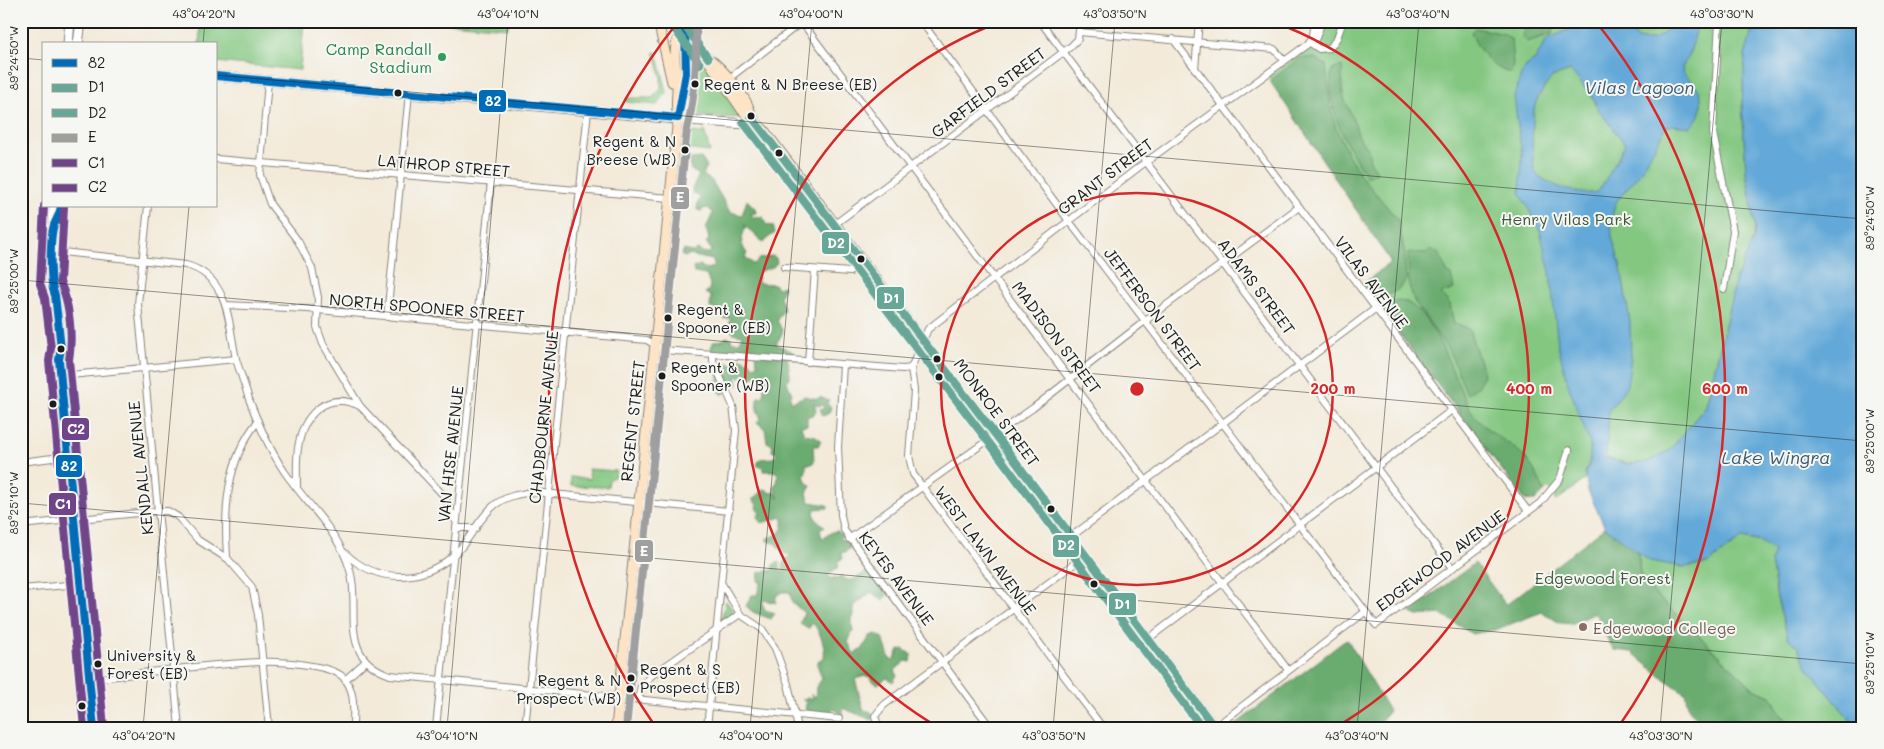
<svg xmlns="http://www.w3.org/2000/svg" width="1884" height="749" font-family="Mali,sans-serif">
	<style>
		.green { fill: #83c781; stroke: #50724e }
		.forest { fill: #6aac6f; stroke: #436446 }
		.water { fill: #62a8d8; stroke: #3f627a; fill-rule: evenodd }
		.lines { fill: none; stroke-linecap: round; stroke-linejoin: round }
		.minor-casing { stroke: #88837a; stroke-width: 8 }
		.tertiary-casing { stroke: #88837a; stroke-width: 11 }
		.secondary-casing { stroke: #88837a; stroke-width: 11 }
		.primary-casing { stroke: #88837a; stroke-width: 12 }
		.minor { stroke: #fff; stroke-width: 6 }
		.tertiary { stroke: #fff; stroke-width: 9 }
		.secondary { stroke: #fee4c6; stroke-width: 9 }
		.primary { stroke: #fdbc70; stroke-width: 10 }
		.bus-1-casing { stroke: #f6f6f2; stroke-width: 11 }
		.bus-2-casing { stroke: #f6f6f2; stroke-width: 11 }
		.bus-3-casing { stroke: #f6f6f2; stroke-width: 11 }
		.bus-4-casing { stroke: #f6f6f2; stroke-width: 11 }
		.bus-5-casing { stroke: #f6f6f2; stroke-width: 11 }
		.bus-6-casing { stroke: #f6f6f2; stroke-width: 11 }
		.bus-1 { stroke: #006cb7; stroke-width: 8 }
		.bus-2 { stroke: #67a797; stroke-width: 8 }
		.bus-3 { stroke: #67a797; stroke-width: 8 }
		.bus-4 { stroke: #9f9f9f; stroke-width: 8 }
		.bus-5 { stroke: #704489; stroke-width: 8 }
		.bus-6 { stroke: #704489; stroke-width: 8 }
		.ticks { fill: none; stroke: #1c1c1c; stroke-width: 1; stroke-opacity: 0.45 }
		.ring { fill: none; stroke: #d62828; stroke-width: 2.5 }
		.leisure-dot { fill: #2e9e5b; stroke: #f6f6f2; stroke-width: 2 }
		.bus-dot { fill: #1c1c1c; stroke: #f6f6f2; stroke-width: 2 }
		.education-dot { fill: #8d6e63; stroke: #f6f6f2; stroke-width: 2 }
		.labels { text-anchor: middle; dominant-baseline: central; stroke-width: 4; stroke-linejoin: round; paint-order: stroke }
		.bus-label { font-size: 15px; fill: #1c1c1c; stroke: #f6f6f2; text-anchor: start }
		.leisure-label { font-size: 16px; fill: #27864d; stroke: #f6f6f2; text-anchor: end }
		.street-label { font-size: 16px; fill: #1c1c1c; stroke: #f6f6f2 }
		.park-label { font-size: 16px; fill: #40583f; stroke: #f6f6f2 }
		.education-label { font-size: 16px; fill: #785e54; stroke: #f6f6f2; text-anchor: start }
		.water-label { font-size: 18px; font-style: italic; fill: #3c5b71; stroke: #f6f6f2 }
		.centre { fill: #d62828; stroke: #f6f6f2; stroke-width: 2.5 }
		.ring-label { font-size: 15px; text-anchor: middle; font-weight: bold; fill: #d62828; stroke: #f6f6f2; stroke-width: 4; stroke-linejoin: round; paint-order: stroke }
		.line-badge { stroke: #f6f6f2; stroke-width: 2 }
		.badge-label { font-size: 14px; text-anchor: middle; font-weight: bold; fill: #fff }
		.neatline { fill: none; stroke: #1c1c1c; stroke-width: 2 }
		.ticks-label { font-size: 12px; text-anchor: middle; fill: #1c1c1c }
	</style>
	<rect width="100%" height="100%" fill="#f6f6f2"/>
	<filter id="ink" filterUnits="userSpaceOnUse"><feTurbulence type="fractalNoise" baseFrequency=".02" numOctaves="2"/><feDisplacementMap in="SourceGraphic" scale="10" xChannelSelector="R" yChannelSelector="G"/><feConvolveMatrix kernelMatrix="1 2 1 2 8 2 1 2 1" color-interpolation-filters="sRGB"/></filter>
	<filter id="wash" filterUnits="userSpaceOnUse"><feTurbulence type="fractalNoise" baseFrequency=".0096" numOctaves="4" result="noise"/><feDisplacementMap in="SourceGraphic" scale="20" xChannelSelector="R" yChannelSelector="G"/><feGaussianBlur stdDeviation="1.12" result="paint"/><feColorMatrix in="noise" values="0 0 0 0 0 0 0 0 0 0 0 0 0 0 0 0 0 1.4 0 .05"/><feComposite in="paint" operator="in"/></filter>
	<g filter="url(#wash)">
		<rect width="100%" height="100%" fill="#f3ead9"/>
		<g class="green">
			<polygon points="201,21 304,21 300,70 216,62 216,44 199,44"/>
			<polygon points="427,21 508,21 508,28"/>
			<polygon points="1325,21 1755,21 1752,27 1742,103 1746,171 1755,225 1754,238 1736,279 1706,406 1670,450 1647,462 1629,464 1591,455 1585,473 1586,479 1556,501 1548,488 1535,501 1525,500 1362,285 1391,262 1268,77 1320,40"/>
			<path d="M693 49 739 112V117C731 118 691 117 686 113L690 83V52Z"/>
			<polygon points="654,52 657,52 667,92 657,105 626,102 627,98 652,98 661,89 661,76"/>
			<polygon points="686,129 692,129 692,132 703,133 704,130 710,152 684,149"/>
			<polygon points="588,469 616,471 615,476 609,480 608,487 571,486 571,477 590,479"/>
			<polygon points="1742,538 1761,542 1774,551 1771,561 1777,598 1788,638 1798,647 1807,667 1857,728 1794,728 1780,713 1771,696 1755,690 1652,591 1640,573 1638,552 1650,561 1707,564"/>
			<polygon points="726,601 735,613 723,622 721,620"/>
		</g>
		<g class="forest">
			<polygon points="1526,21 1555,21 1552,34 1527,42 1522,37"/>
			<path d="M1475 28 1505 34 1511 39 1513 64 1511 73C1492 69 1477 49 1471 32Z"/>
			<path d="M1300 58H1315L1326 65 1331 110 1336 128 1348 154 1361 176 1398 220 1405 255 1406 278C1403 290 1390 295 1378 297L1367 281 1391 262 1270 81Z"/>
			<path d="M1342 66C1344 73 1341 79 1342 86 1342 99 1349 107 1353 119 1359 133 1356 137 1368 148L1370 161 1377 172 1367 177C1346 146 1325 107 1332 69Z"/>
			<path d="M701 158 707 166 703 175 712 181 730 212 742 215 747 200 755 208 756 213 751 214 753 217H763L766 225 773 226 775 233 769 237 764 243 744 225 746 228C741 235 740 246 747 253L745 258 754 264 759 259 773 256 776 258 777 263 773 267 757 272 758 283 774 284 777 288 784 286 780 296 784 309 777 320 783 332 776 344 793 352V354L787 355 790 375 787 382 792 394 790 397 792 402 805 396 817 399 820 397 829 401 826 403 831 407 829 413 823 416 820 409H824L823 405 818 406 814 403 816 410 814 414 807 417V425L801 426 804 434 816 436 821 441 818 446H813L814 461 812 464H806V471L804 475 806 482 811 486 807 493 810 502 828 505V508L814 509 815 518 825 527 820 530 822 539 832 532 838 531 842 535 840 539 851 542 852 546 846 552H841L843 558 837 562 839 566 827 576 833 579 834 577 839 579 841 576 847 580H853L865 573 876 575 887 595 883 600 871 592 853 607C854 615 850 623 853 631L848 642 854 654 857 651 862 650 870 636 876 634 883 638 890 660 895 659 899 650 903 649 912 655 911 662 906 661 895 670 897 675 893 682 887 678 878 684 872 681 871 677 865 676 855 679C858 690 860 699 864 710L871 712 874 716 872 720 842 708V715L834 709 827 715 805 714 806 702 802 699 808 698 812 701 811 694 815 698 816 687 822 679 817 664 819 660 824 658C826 646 820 632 813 623L808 629 800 624 804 613 792 602 790 592H782L776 596V603L765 600 762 603 765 610 775 613 771 619 753 612 746 606 752 595H757L760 584 763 583 758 581 759 572 773 570V565L780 562V571L783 573 784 561 792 554H785L774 543 767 541V538C776 537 787 530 782 517L761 523 757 517 760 513 756 508 757 504 752 500 762 490 766 489 770 493 774 492 779 499 774 488 775 484 777 483 778 474 774 471H763V467L757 465 760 459 773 458 777 454 772 451 773 445 767 442 765 429 757 422 761 418C757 412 755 405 758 397H764V383L757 375 751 379 744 372 741 377 736 376 738 385 732 384 723 395 713 386 714 382 719 378 717 368 720 363H729L733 366 734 363H739V359H745L746 362 749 360 753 366 757 365 756 350H742L731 354 709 352 714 341 723 340 726 337 731 338 732 342H740L742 335 733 333 728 327 731 318 725 319 719 315 720 310 710 308 711 296 705 293 709 290 710 284 706 275 694 273 693 268 700 265 705 269 715 267 713 260 688 255 685 257 681 255 684 250 692 252 699 250 700 252 709 253 712 251 706 242 709 240 706 228 713 213 708 208 702 209V211L697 210 698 202 701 198 693 193 692 189 699 175 691 170 689 164 691 159Z"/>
			<polygon points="1430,250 1438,252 1447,272 1451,275 1454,289 1441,294 1450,304 1454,324 1468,328 1470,332 1484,375 1477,387 1467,394 1449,351 1414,301 1409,285 1408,252 1425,253"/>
			<path d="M1379 299 1407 302C1440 321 1453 381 1472 412 1484 431 1502 437 1518 451 1529 459 1541 480 1544 492L1535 501 1525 500 1376 303Z"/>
			<polygon points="1605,527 1638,552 1640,573 1652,591 1755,690 1771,696 1780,713 1794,728 1722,728 1720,725 1702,724 1689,710 1685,693 1660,676 1632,652 1614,650 1604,633 1606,628 1595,613 1573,624 1560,623 1542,612 1495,630 1472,634 1441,614 1417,616 1409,612 1475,563 1506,605"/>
			<polygon points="1347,639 1389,711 1375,728 1231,728"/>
		</g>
		<path class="water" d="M1623 21 1638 39C1661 45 1666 25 1682 21 1687 20 1694 21 1699 21L1690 52 1682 68C1684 77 1692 80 1697 87 1705 99 1702 118 1690 127L1672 125 1666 127 1640 173 1616 202 1611 220 1612 237 1621 268 1630 322 1631 358 1627 386 1609 410 1606 458 1629 464 1647 462 1670 450 1706 406 1736 279 1754 238 1755 225 1746 171 1742 103 1745 55 1755 21H1863V728H1857L1807 667 1798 647 1788 638 1777 598 1771 561 1774 551 1761 542 1742 538 1707 564 1683 567 1650 561 1605 527 1588 491 1585 473 1590 463V444L1568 384 1558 346 1550 272 1540 231 1520 193 1522 156 1514 97 1521 75 1526 66 1535 60 1547 39 1570 29ZM1571 71 1594 99 1598 109 1625 144C1623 149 1602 188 1598 191 1587 199 1541 184 1535 171 1531 161 1532 112 1536 102 1540 93 1547 84 1552 77Z"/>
	</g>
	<g filter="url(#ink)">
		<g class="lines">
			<defs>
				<g id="minor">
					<polyline points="801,21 1288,670"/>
					<polyline points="921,21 1069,221 1376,625 1540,503 1560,479 1569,450"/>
					<polyline points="1040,21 1452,568"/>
					<polyline points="1719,21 1713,133 1733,231 1724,289"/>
					<polyline points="1079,32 1274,49 1284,60"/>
					<polyline points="1173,39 1528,511"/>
					<polyline points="1310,41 1313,35 1315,21"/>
					<polyline points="1309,42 1319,49 1330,48 1337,38 1343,21"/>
					<polyline points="1195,69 1199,21"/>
					<polyline points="727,80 803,21"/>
					<polyline points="268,81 260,175 270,204 298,241 312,268 318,297 317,327 323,344 360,406 445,497 455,520"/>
					<polyline points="216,159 670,198"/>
					<polyline points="148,206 138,304 179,728"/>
					<polyline points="835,224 1070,47 1078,39 1080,21"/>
					<path d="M52 251 186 265C230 277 228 323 236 359 240 372 245 386 249 399 258 423 269 449 284 471 304 501 334 527 347 561 365 605 333 655 390 675L839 719"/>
					<polyline points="784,267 850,272 865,263"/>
					<polyline points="226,305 307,309 647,340 663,350 903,369 911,368 928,329 1139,167 1316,38 1322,21"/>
					<polyline points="387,317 409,93"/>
					<polyline points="808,362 815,270"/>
					<polyline points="843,365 838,447 841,515 844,530 991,728"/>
					<polyline points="911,368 914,391 909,456 913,474 1103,728"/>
					<polyline points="60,376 236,359"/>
					<polyline points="21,450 22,462"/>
					<polyline points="21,462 68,456"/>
					<path d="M297 488C297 475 296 461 298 448 303 415 326 390 360 406"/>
					<polyline points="21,525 158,511 168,511 178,517 198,540 228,559 252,587 258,615 269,728"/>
					<polyline points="456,528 476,528"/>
					<polyline points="1072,536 1375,309"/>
					<polyline points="849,539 1033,408 1145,321 1299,207"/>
					<path d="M345 553C378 585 426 583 458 551 472 536 480 516 496 504 507 496 519 494 532 492L729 511"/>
					<path d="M227 557C224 509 226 461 258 421"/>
					<polyline points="722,584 740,614 762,629 775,648 788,684 798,728"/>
					<polyline points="21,589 80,584"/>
					<polyline points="1148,639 1452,410"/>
					<path d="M89 679C146 673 204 664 261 662 279 661 331 665 343 677 356 690 353 710 353 728"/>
					<polyline points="345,680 366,661"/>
					<polyline points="638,700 641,686 651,676 740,614"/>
					<polyline points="1215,727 1365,612"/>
					<polyline points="436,728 491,182"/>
					<polyline points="525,728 588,110"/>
					<polyline points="707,728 736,430 733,406 713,361 713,354"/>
					<polyline points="879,728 875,716 884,705 1086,555"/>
				</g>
				<g id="tertiary">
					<polyline points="68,44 70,21"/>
					<polyline points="78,44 81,21"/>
					<polyline points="216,76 687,120 746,124 754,119"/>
					<polyline points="54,206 50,284 55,295 61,348 59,360 94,728"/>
					<polyline points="54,225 59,218 61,206"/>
				</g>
				<g id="secondary">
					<polyline points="658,21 672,82"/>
					<polyline points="681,21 742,110 764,130 1215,728"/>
					<path d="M708 58C722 67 750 100 751 116"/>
					<path d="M678 118C675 106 677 98 677 87 676 67 670 42 685 27"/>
					<polyline points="616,728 677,127 682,108 687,45 686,29"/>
				</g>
				<polyline id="primary" points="21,26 24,21"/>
			</defs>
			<use href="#minor" class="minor-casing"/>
			<use href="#tertiary" class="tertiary-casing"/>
			<use href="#secondary" class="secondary-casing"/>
			<use href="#primary" class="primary-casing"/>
			<use href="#minor" class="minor"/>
			<use href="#tertiary" class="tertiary"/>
			<use href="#secondary" class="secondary"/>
			<use href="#primary" class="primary"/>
			<defs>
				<g id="bus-1">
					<polyline points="216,76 678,118 686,73 685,27"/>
					<path d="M61 206C60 214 57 218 54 225 50 236 49 284 55 295L61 348 59 360 94 728"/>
				</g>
				<g id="bus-2">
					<polyline points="681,21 708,58"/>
					<polyline points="751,116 1001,442 1215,728"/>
				</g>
				<g id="bus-3">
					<polyline points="673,27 700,64"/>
					<polyline points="743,122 993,448 1202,728"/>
				</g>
				<path id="bus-4" d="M626 728 687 129C696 94 697 57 696 21"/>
				<polyline id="bus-5" points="44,206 40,284 45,298 51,348 49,361 84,728"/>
				<path id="bus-6" d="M64 207 60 282C70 303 73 337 69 360L104 727"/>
			</defs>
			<use href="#bus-1" class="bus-1-casing"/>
			<use href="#bus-2" class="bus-2-casing"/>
			<use href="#bus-3" class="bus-3-casing"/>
			<use href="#bus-4" class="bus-4-casing"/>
			<use href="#bus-5" class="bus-5-casing"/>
			<use href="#bus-6" class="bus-6-casing"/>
			<use href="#bus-1" class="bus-1"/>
			<use href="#bus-2" class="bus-2"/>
			<use href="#bus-3" class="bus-3"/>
			<use href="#bus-4" class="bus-4"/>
			<use href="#bus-5" class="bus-5"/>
			<use href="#bus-6" class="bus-6"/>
		</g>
	</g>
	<path class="ticks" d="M203 44 205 21M21 58 44 60M216 75 1863 219M21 280 1863 441M21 503 1863 664M21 725 51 728M143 728 189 206M447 728 508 21M750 728 812 21M1053 728 1115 21M1357 728 1419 21M1660 728 1722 21"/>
	<g class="ring">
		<circle cx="1137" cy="389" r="196"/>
		<path d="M938 727A392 392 0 0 1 1000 22M1274 22A392 392 0 0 1 1336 727"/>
		<path d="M655 726A588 588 0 0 1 677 23M1597 23A588 588 0 0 1 1619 726"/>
	</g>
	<circle class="leisure-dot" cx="442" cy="57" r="5"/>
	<g class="bus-dot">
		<circle cx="695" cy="84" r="4.5"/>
		<circle cx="398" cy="93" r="4.5"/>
		<circle cx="751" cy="116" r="4.5"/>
		<circle cx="685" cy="150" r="4.5"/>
		<circle cx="779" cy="153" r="4.5"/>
		<circle cx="861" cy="259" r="4.5"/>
		<circle cx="668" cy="318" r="4.5"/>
		<circle cx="61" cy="349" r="4.5"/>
		<circle cx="937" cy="359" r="4.5"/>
		<circle cx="662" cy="376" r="4.5"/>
		<circle cx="939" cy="377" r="4.5"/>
		<circle cx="53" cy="404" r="4.5"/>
		<circle cx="1051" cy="509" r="4.5"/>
		<circle cx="1094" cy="584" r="4.5"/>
		<circle cx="98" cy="664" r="4.5"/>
		<circle cx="631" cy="678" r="4.5"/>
		<circle cx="630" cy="689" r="4.5"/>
		<circle cx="82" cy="706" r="4.5"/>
	</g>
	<circle class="education-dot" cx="1583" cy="627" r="5"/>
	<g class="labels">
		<g class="bus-label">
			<text x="704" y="84">Regent &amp; N Breese (EB)</text>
			<text x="676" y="141" text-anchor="end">Regent &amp; N<tspan x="676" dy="18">Breese (WB)</tspan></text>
			<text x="677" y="309">Regent &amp;<tspan x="677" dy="18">Spooner (EB)</tspan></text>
			<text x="671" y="367">Regent &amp;<tspan x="671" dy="18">Spooner (WB)</tspan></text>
			<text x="107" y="655">University &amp;<tspan x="107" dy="18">Forest (EB)</tspan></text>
			<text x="640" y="669">Regent &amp; S<tspan x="640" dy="18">Prospect (EB)</tspan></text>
			<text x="621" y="680" text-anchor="end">Regent &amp; N<tspan x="621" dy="18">Prospect (WB)</tspan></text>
		</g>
		<g class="leisure-label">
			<text x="432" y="48">Camp Randall<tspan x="432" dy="18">Stadium</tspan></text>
		</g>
		<g class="street-label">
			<text transform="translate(988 92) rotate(-37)">GARFIELD STREET</text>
			<text transform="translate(444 165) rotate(5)">LATHROP STREET</text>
			<text transform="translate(1105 176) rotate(-37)">GRANT STREET</text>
			<text transform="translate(1372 282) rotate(53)">VILAS AVENUE</text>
			<text transform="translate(1257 286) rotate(53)">ADAMS STREET</text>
			<text transform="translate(427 307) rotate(5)">NORTH SPOONER STREET</text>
			<text transform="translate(1153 309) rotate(53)">JEFFERSON STREET</text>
			<text transform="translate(1057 337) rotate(53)">MADISON STREET</text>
			<text transform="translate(997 412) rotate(53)">MONROE STREET</text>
			<text transform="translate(543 417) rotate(-84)">CHADBOURNE AVENUE</text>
			<text transform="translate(632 421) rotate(-84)">REGENT STREET</text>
			<text transform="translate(450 454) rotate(-84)">VAN HISE AVENUE</text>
			<text transform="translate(140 468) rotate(-96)">KENDALL AVENUE</text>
			<text transform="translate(986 550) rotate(53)">WEST LAWN AVENUE</text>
			<text transform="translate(1440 560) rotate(-37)">EDGEWOOD AVENUE</text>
			<text transform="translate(897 578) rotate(53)">KEYES AVENUE</text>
		</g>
		<g class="park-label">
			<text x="1566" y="218">Henry Vilas Park</text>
			<text x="1603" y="577">Edgewood Forest</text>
		</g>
		<g class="education-label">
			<text x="1593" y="627">Edgewood College</text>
		</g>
		<g class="water-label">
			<text x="1639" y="87">Vilas Lagoon</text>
			<text x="1776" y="457">Lake Wingra</text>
		</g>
	</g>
	<circle cx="1137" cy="389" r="8" class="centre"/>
	<g class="ring-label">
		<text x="1333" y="394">200 m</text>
		<text x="1529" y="394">400 m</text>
		<text x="1725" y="394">600 m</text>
	</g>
	<g class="line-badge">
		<rect x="478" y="89" width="29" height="24" rx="5" fill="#006cb7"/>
		<rect x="670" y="186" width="20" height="24" rx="5" fill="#9f9f9f"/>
		<rect x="821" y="231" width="29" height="24" rx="5" fill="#67a797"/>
		<rect x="876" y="286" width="29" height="24" rx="5" fill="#67a797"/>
		<rect x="61" y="417" width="29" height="24" rx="5" fill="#704489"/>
		<rect x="55" y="454" width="28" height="24" rx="5" fill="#006cb7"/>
		<rect x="48" y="492" width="29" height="24" rx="5" fill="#704489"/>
		<rect x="1052" y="534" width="28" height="24" rx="5" fill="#67a797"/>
		<rect x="634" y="539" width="20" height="24" rx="5" fill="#9f9f9f"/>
		<rect x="1108" y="592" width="29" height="24" rx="5" fill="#67a797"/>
	</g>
	<g class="badge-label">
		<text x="493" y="106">82</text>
		<text x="680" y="202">E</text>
		<text x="836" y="248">D2</text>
		<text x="891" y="303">D1</text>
		<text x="76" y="434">C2</text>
		<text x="69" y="471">82</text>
		<text x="63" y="509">C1</text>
		<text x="1066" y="550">D2</text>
		<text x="644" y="556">E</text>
		<text x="1122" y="609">D1</text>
	</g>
	<rect width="1884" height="749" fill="none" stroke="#f6f6f2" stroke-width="55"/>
	<rect x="42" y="42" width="175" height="165" fill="#f6f6f2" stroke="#9f9f9c"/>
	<rect x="52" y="59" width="25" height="8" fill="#006cb7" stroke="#9f9f9c"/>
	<text x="88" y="68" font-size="15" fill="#1c1c1c">82</text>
	<rect x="52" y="84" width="25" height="8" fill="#67a797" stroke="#9f9f9c"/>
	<text x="88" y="92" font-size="15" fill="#1c1c1c">D1</text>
	<rect x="52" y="109" width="25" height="8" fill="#67a797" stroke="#9f9f9c"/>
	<text x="88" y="118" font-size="15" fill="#1c1c1c">D2</text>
	<rect x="52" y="134" width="25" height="8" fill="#9f9f9f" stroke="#9f9f9c"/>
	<text x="88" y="142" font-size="15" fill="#1c1c1c">E</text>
	<rect x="52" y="159" width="25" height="8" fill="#704489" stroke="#9f9f9c"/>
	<text x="88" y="168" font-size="15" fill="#1c1c1c">C1</text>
	<rect x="52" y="184" width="25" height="8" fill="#704489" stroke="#9f9f9c"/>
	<text x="88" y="192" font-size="15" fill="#1c1c1c">C2</text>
	<rect x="28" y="28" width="1828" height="694" class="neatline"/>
	<g class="ticks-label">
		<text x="204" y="18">43°04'20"N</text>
		<text x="508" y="18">43°04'10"N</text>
		<text x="811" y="18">43°04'00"N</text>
		<text x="1115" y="18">43°03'50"N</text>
		<text x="1418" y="18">43°03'40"N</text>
		<text x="1722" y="18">43°03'30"N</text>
		<text transform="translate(14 58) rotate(-90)" y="4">89°24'50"W</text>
		<text transform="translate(1870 218) rotate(-90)" y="4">89°24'50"W</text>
		<text transform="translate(14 281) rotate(-90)" y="4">89°25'00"W</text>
		<text transform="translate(1870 441) rotate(-90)" y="4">89°25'00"W</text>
		<text transform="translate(14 503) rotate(-90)" y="4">89°25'10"W</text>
		<text transform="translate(1870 663) rotate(-90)" y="4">89°25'10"W</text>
		<text x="144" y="740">43°04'20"N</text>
		<text x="447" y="740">43°04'10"N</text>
		<text x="751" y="740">43°04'00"N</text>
		<text x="1054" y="740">43°03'50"N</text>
		<text x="1357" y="740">43°03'40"N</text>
		<text x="1661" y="740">43°03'30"N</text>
	</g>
</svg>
